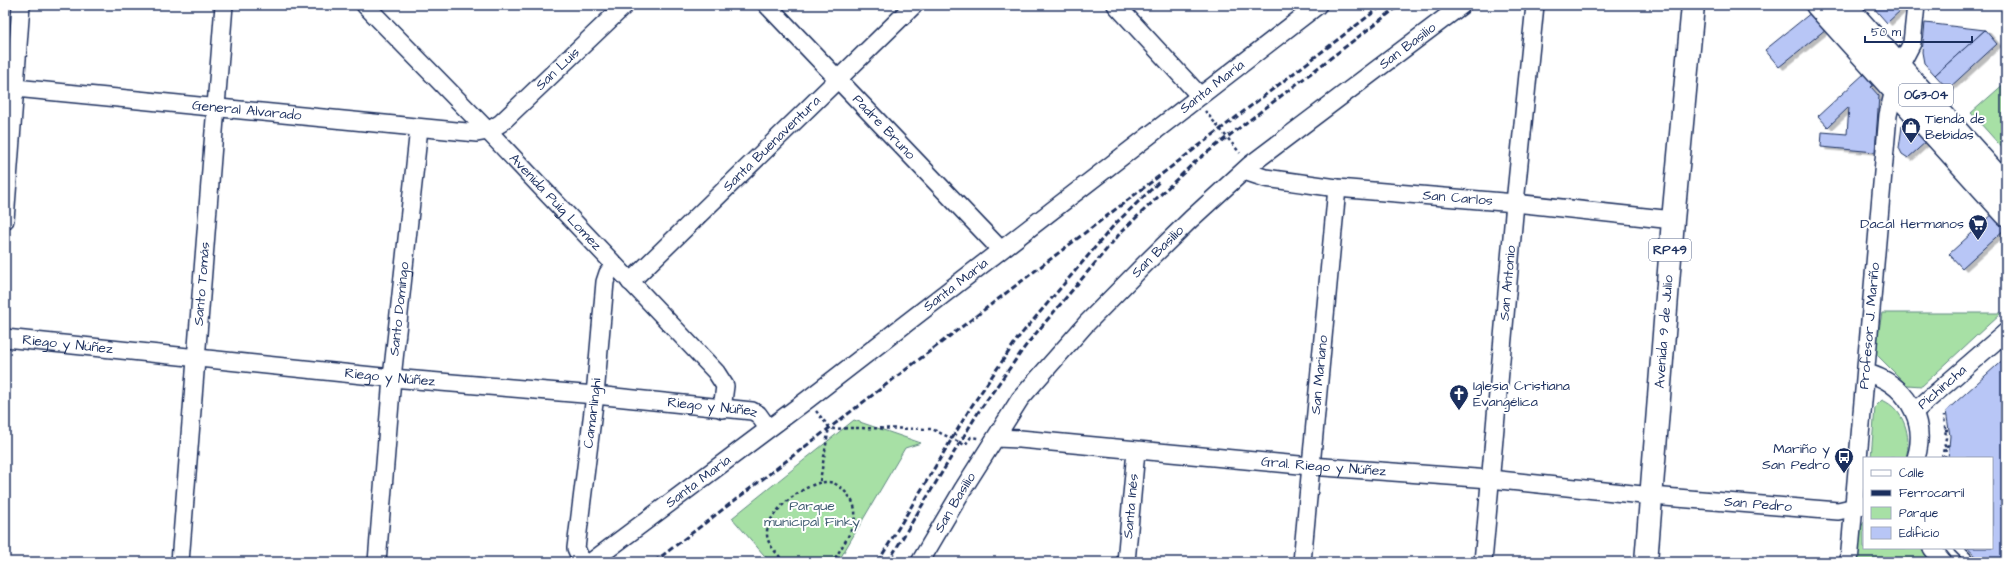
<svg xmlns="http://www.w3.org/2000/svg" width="2011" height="567" font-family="'Architects Daughter',sans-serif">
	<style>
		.green { fill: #a7e0a5; stroke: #618882 }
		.building { fill: #b8c6f6; stroke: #1b2f5e; filter: url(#shadow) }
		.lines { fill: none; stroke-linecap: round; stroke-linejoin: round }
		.service-casing { stroke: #1b2f5e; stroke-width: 11 }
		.minor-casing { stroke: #1b2f5e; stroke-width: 20 }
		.primary-casing { stroke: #1b2f5e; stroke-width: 25 }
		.path { stroke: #1b2f5e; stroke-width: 2.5; stroke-dasharray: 3 3; stroke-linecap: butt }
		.service { stroke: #fff; stroke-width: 8 }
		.minor { stroke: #fff; stroke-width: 17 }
		.primary { stroke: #fff; stroke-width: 22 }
		.rail { stroke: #1b2f5e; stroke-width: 3; stroke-dasharray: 6 3; stroke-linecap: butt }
		.labels { text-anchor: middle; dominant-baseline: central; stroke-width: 4; stroke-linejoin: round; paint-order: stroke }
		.shield { fill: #fff; stroke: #5f6d8e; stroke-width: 1 }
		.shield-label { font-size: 13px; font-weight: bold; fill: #1b2f5e }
		.street-label { font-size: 14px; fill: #1b2f5e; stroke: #fff }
		.poi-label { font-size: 14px; fill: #1b2f5e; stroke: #fff; text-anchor: start }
		.park-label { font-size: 14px; fill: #3e5b70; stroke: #fff }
	</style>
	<defs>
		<filter id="shadow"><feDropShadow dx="4.5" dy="2.5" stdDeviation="0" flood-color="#0004"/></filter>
	</defs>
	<rect width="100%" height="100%" fill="#fff"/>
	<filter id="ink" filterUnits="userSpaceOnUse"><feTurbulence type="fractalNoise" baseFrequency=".025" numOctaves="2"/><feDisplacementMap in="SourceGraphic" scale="8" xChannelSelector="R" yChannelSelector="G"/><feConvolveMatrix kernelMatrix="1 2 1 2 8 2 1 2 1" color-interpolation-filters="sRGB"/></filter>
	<g filter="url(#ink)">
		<g class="green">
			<polygon points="2006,82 2006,152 1971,113"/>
			<polygon points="1882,313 2001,313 1922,386 1907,385 1875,353"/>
			<path d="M1882 400C1904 409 1912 436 1906 458H1871L1875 407Z"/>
			<polygon points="854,420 921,443 905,448 838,562 770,562 732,518"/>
			<polygon points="1864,522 1864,548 1921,548 1931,562 1858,562 1859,530"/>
		</g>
		<g class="building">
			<polygon points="1875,5 1899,5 1902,9 1887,23 1873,7"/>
			<polygon points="1812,12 1826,29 1779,67 1765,50"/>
			<polygon points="1925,23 1985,30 1935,75 1924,63 1922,52"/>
			<polygon points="1985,30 1997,44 1948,89 1935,75"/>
			<polygon points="1865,73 1875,84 1871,87 1879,96 1875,152 1821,147 1822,132 1847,134 1849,107 1828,127 1818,116"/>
			<polygon points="1902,126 1909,127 1917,135 1919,133 1927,141 1908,158 1902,154 1899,148"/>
			<polygon points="1995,212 2006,225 2006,228 1962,268 1949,254"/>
			<polygon points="2006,357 2006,562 1983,562 1967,548 1992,548 1992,458 1948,458 1950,436 1946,411"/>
		</g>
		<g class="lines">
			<defs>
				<polyline id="service" points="1958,548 1972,562"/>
				<g id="minor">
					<path id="s1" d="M365 5 488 131 716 372 725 386 722 409"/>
					<path id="s2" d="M767 5 1000 249"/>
					<polyline points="1116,5 1200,96"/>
					<polyline points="1900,66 1912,43 1916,5"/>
					<path id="s3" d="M5 87 477 133 488 131 501 123 625 5"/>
					<path id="s4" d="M1244 171 1265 178 1337 188 1515 203 1673 220"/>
					<polyline points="5,220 21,5"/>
					<path id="s5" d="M630 282 914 5"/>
					<path id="s6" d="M5 338 392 378 595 395 752 411 758 414 768 428"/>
					<path d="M1866 373C1905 382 1928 420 1916 458"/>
					<path id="s7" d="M1915 411 2006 332"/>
					<path id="s8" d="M996 438 1020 439 1310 466 1490 479 1652 496 1838 511 1864 505"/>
					<polyline points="1932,548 1943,562"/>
					<path id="s9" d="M180 562 224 5"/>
					<path id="s10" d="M377 562 392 378 419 128"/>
					<path id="s11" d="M582 562 576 548 595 395 605 282 608 273 614 265"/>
					<path id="s12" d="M591 562 807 400 1318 5"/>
					<path id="s13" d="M920 562 963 489 1020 399 1086 324 1146 263 1191 219 1250 165 1462 5"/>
					<path id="s14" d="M1126 562 1136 451"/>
					<path id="s15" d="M1302 562 1337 188"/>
					<path id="s16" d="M1483 562 1515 203 1535 5"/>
					<path id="s17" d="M1849 562 1888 115 1894 90"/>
				</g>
				<g id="primary">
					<polyline points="1817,5 2006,214"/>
					<polyline points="1845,5 2006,186"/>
					<path id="s18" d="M1646 562 1673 220 1693 5"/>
				</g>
			</defs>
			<use href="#service" class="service-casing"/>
			<use href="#minor" class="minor-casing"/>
			<use href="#primary" class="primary-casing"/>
			<g class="path">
				<polyline points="1205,111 1240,153"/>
				<polyline points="816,411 829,427 834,429 852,428 932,429 965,445 971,437 978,438"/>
				<polyline points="1945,430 1950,430"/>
				<polyline points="1942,458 1946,438 1944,415"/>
				<polyline points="1945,458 1946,446 1950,445"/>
				<polyline points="820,481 829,427"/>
				<path d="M784 562C778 554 767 545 767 534 765 512 809 480 828 482 836 482 843 489 848 495 854 502 857 512 854 521 851 535 840 549 833 562"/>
			</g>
			<use href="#service" class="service"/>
			<use href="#minor" class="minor"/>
			<use href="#primary" class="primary"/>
			<g class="rail">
				<polyline points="654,562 1383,5"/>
				<polyline points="878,562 971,407 1018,338 1115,224 1160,181"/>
				<polyline points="888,562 979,411 1027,344 1122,231 1196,161 1400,5"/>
			</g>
		</g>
	</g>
	<defs>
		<symbol id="shop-pin" viewBox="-11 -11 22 30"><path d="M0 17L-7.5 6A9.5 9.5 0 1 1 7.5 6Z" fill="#1b2f5e" stroke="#fff"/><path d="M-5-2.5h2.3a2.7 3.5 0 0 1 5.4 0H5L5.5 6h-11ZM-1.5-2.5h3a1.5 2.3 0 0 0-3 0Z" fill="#fff"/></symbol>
		<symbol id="supermarket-pin" viewBox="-11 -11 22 30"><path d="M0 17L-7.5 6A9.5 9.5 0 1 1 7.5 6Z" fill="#1b2f5e" stroke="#fff"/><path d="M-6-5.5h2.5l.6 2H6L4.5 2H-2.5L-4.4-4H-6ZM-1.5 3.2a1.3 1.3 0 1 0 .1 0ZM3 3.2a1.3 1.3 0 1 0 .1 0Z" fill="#fff"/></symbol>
		<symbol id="church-pin" viewBox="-11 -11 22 30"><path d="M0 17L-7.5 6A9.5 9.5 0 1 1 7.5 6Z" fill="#1b2f5e" stroke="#fff"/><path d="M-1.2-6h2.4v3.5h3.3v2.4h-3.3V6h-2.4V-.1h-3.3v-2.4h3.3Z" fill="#fff"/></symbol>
		<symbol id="bus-pin" viewBox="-11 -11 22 30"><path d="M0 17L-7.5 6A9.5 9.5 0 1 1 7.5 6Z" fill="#1b2f5e" stroke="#fff"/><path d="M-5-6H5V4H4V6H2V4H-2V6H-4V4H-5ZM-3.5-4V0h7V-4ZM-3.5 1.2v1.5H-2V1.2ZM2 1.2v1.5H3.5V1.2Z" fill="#fff"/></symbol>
	</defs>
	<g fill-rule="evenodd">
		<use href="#shop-pin" x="1900" y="116" width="22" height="30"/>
		<use href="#supermarket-pin" x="1967" y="213" width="22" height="30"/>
		<use href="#church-pin" x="1448" y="383" width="22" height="30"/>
		<use href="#bus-pin" x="1833" y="446" width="22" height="30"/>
	</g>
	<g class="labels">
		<g class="shield">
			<rect x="1899" y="84" width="54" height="22" rx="3"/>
			<rect x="1649" y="239" width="42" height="22" rx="3"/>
		</g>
		<g class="shield-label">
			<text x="1926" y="95">063-04</text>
			<text x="1670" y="250">RP49</text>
		</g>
		<g class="street-label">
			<text stroke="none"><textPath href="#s13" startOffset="717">San Basilio</textPath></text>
			<text stroke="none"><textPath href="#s3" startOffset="579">San Luis</textPath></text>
			<text stroke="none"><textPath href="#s12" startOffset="782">Santa María</textPath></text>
			<text stroke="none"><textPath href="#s3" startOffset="243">General Alvarado</textPath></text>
			<text stroke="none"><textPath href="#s2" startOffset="169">Padre Bruno</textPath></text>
			<text stroke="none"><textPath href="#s5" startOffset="198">Santa Buenaventura</textPath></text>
			<text stroke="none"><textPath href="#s4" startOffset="216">San Carlos</textPath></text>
			<text stroke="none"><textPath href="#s1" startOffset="274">Avenida Puig Lomez</textPath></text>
			<text stroke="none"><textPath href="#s13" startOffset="393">San Basilio</textPath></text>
			<text stroke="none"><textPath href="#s16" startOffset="280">San Antonio</textPath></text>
			<text stroke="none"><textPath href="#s9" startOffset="279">Santo Tomás</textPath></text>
			<text stroke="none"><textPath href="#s12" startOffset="458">Santa María</textPath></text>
			<text stroke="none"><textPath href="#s10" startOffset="254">Santo Domingo</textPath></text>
			<text stroke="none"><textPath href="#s17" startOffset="237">Profesor J. Mariño</textPath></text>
			<text stroke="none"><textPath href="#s18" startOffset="231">Avenida 9 de Julio</textPath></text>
			<text stroke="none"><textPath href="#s6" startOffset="63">Riego y Núñez</textPath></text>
			<text stroke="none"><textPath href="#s15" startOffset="188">San Mariano</textPath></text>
			<text stroke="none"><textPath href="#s6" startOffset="387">Riego y Núñez</textPath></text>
			<text stroke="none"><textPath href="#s7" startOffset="36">Pichincha</textPath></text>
			<text stroke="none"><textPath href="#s6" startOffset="711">Riego y Núñez</textPath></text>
			<text stroke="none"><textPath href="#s11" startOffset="151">Camarlinghi</textPath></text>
			<text stroke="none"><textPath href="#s8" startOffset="329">Gral. Riego y Núñez</textPath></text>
			<text stroke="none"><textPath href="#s12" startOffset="134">Santa María</textPath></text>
			<text stroke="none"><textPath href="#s13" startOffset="69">San Basilio</textPath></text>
			<text stroke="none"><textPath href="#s8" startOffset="765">San Pedro</textPath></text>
			<text stroke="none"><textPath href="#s14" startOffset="56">Santa Inés</textPath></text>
		</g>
		<g class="poi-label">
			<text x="1925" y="119">Tienda de<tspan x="1925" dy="16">Bebidas</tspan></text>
			<text x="1964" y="224" text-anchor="end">Dacal Hermanos</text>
			<text x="1473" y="386">Iglesia Cristiana<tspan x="1473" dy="16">Evangélica</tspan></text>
			<text x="1830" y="449" text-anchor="end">Mariño y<tspan x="1830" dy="16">San Pedro</tspan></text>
		</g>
		<g class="park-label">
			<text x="812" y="506">Parque<tspan x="812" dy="16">municipal Finky</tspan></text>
		</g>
	</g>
	<rect width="2011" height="567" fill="none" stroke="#fff" stroke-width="20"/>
	<rect x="10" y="10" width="1991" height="547" fill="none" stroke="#1b2f5e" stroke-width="1.5" filter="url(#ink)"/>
	<rect x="1863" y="457" width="130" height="92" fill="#ffffff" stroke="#a4acbf"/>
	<rect x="1871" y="470" width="20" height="6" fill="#ffffff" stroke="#a4acbf"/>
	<text x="1899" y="477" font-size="12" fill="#1b2f5e">Calle</text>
	<rect x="1871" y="490" width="20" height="6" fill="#1b2f5e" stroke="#a4acbf"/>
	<text x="1899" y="497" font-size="12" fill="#1b2f5e">Ferrocarril</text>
	<rect x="1871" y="507" width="20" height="12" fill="#a7e0a5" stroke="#a4acbf"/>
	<text x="1899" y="517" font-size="12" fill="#1b2f5e">Parque</text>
	<rect x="1871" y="527" width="20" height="12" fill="#b8c6f6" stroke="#a4acbf"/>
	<text x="1899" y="537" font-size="12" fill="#1b2f5e">Edificio</text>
	<path d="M1865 36v6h107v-6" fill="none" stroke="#1b2f5e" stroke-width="2"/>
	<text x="1871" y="36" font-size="12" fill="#1b2f5e" stroke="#ffffff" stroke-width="3" paint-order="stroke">50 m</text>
</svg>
